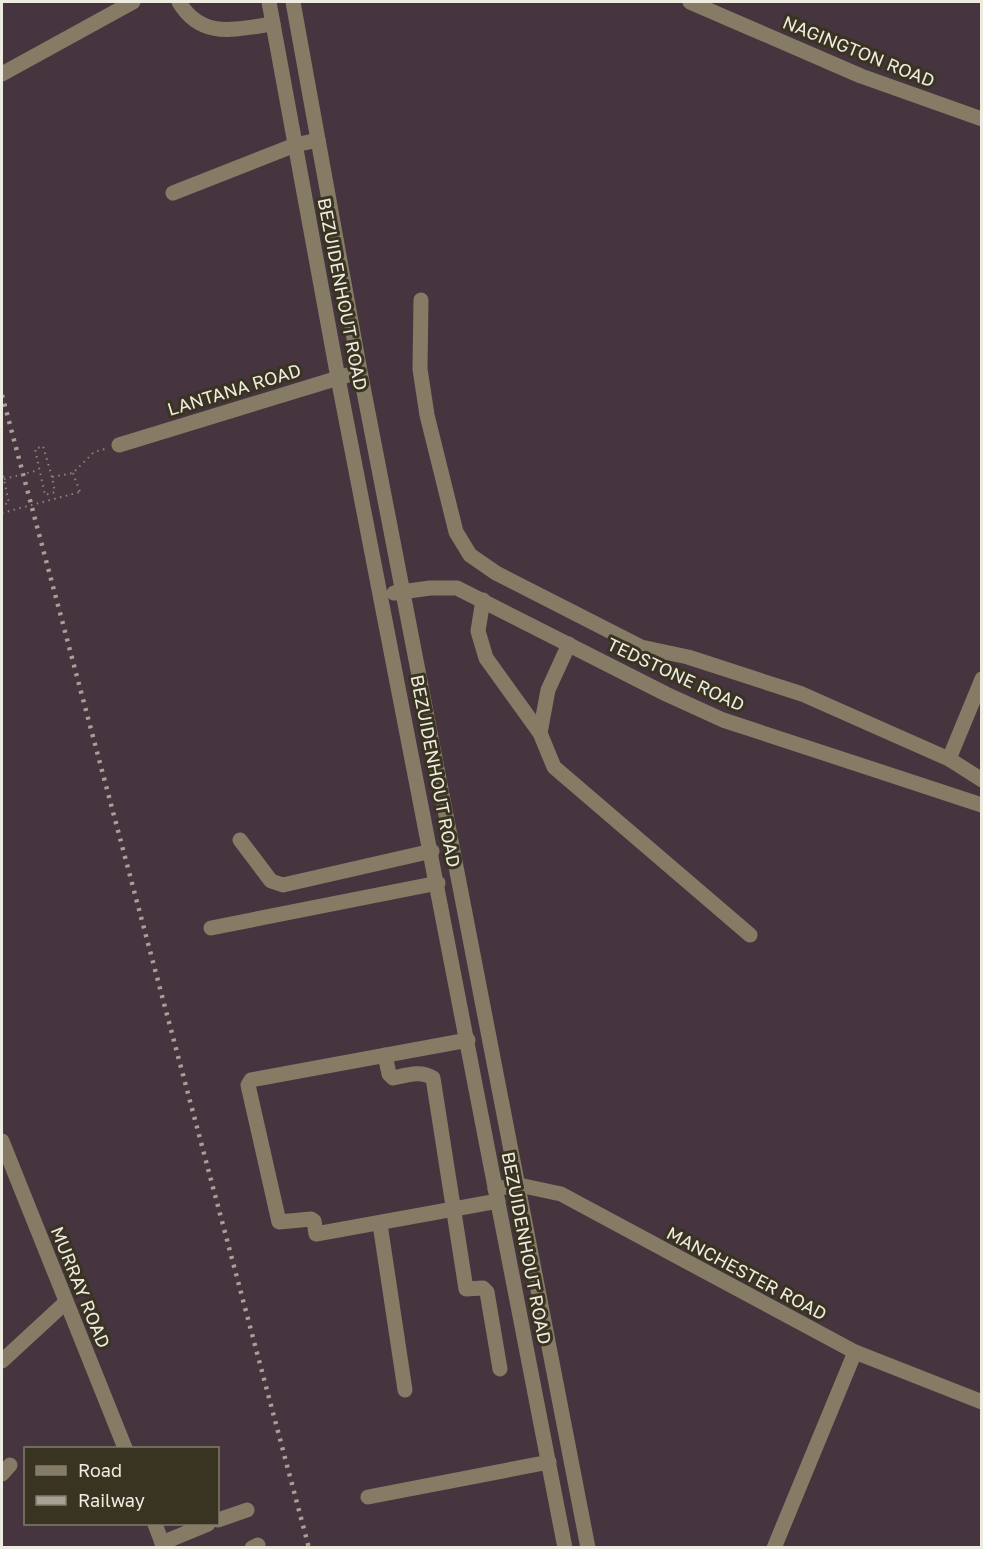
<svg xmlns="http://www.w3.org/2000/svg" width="983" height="1549" font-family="'Golos Text',sans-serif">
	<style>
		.industrial { fill: #46353f; fill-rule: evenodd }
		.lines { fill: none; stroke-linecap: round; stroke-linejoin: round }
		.path { stroke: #8c8778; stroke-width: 2; stroke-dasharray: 1.5 4.5; stroke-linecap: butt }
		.minor { stroke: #867c66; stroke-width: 15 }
		.rail { stroke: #a6a194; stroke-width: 4.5; stroke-dasharray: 3 6; stroke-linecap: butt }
		.path-bridge { stroke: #8c8778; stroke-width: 2; stroke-dasharray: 1.5 4.5; stroke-linecap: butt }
		.labels { text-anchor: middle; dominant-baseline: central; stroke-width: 6; stroke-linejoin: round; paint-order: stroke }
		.street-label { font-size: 18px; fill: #eeebe0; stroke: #393321 }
	</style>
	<rect width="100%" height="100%" fill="#393321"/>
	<path class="industrial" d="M2 2H981V1547L2 1548ZM26 1448H218V1524H26Z"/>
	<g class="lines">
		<g class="path">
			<polyline points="2,470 9,503 2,505"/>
			<polyline points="73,473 80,492"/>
			<polyline points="52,477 43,446 35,449 45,495 55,492 52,477 73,473 94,452 105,449"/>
		</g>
		<g class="minor">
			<path d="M179 2C202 40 235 29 273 24"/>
			<polyline points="269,2 338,378 565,1548"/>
			<polyline points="293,2 360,371 588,1548"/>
			<polyline points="690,2 861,76 982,119"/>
			<polyline points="2,74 133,2"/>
			<polyline points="173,193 295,145 318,140"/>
			<polyline points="421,300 420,369 427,415 456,532 470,555 496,573 641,647 688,657 802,694 949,759 982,780"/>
			<polyline points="119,445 348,375"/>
			<polyline points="394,593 430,588 457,588 666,694 723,720 982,805"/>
			<polyline points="483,600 478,631 486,658 540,733"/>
			<polyline points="569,644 548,690 540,733 554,767 750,935"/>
			<polyline points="949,759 982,679"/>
			<polyline points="240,840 271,881 283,885 432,851"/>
			<polyline points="211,928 438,883"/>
			<polyline points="468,1040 251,1080 248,1085 279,1222 311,1219 314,1221 316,1234 498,1201"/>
			<path d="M385 1055 389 1074 393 1078C407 1075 421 1070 433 1078L466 1289 483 1288 487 1292 500 1369"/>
			<polyline points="2,1141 125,1448"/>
			<polyline points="495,1189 519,1185 561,1194 855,1352 982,1402"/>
			<polyline points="380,1224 405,1390"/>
			<polyline points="2,1361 66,1302"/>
			<polyline points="2,1474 10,1465"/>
			<polyline points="368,1497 549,1462"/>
			<polyline points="218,1520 247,1510"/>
			<polyline points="155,1524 164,1548"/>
			<polyline points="162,1543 208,1524"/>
			<polyline points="252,1548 258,1545"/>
			<polyline points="774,1548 855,1352"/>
		</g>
		<polyline class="rail" points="2,395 309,1548"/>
		<g class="path-bridge">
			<polyline points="4,479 39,470"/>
			<polyline points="2,513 80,492"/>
		</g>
	</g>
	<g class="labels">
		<g class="street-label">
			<text transform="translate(859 51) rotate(22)">NAGINGTON ROAD</text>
			<text transform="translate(343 294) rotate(79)">BEZUIDENHOUT ROAD</text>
			<text transform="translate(234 389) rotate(-17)">LANTANA ROAD</text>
			<text transform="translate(676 674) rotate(25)">TEDSTONE ROAD</text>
			<text transform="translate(436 771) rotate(79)">BEZUIDENHOUT ROAD</text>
			<text transform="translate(527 1248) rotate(79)">BEZUIDENHOUT ROAD</text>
			<text transform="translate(747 1273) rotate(28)">MANCHESTER ROAD</text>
			<text transform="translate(81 1287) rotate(68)">MURRAY ROAD</text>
		</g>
	</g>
	<rect width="983" height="1549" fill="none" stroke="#eeebe0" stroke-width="6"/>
	<rect x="24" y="1447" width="195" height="78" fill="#393321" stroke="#817d6d" stroke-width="1.5"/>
	<rect x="36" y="1466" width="30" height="9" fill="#867c66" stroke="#817d6d" stroke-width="1.5"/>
	<text x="78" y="1477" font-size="18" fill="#eeebe0">Road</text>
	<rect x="36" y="1496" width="30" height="9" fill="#a6a194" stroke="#817d6d" stroke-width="1.5"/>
	<text x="78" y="1507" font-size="18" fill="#eeebe0">Railway</text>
</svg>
